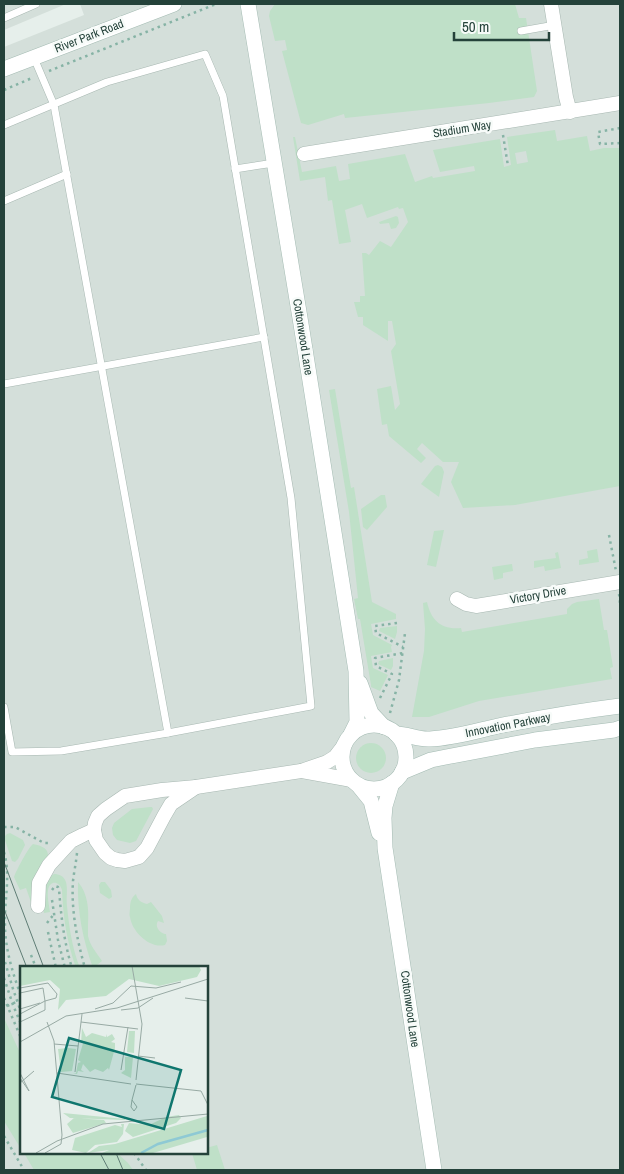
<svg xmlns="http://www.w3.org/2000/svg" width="624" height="1174" font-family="'Archivo Narrow',sans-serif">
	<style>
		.built { fill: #d4dfda; fill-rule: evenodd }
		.green { fill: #bfe0c8; fill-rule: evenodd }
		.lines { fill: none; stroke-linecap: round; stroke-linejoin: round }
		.lane-casing { stroke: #a8b8b2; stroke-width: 8 }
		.street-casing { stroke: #a8b8b2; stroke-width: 15 }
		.secondary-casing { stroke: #a4bbb3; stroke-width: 16 }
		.path { stroke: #86b3a5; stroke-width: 2.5; stroke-dasharray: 2.5 4; stroke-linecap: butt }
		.lane { stroke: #fff; stroke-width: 7 }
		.street { stroke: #fff; stroke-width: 14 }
		.secondary { stroke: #fff; stroke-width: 15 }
		.tram { stroke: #5f7d75; stroke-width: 1 }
		.path-bridge { stroke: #86b3a5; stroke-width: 2.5; stroke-dasharray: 2.5 4; stroke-linecap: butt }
		.labels { text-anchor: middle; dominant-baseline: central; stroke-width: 5; stroke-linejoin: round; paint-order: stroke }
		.street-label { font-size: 12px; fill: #24423a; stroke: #f7fbf9 }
		.inset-river { fill: none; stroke: #8ec9d4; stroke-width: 2.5 }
		.inset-road { fill: none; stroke: #98aaa4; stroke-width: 1 }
		.view { fill: #0f766e; fill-opacity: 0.15; stroke: #0f766e; stroke-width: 2.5 }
		.inset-edge { fill: none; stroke: #24423a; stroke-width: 2.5 }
	</style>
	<rect width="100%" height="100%" fill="#e6efeb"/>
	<g class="built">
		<polygon points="4,4 66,4 4,30"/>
		<path d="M80 4H620V1170H4V47L84 15ZM21 968H206V1153H21Z"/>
	</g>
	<g class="green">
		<polygon points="275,4 515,4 519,18 526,18 537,91 534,97 489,103 345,118 344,114 308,125 301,123 282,51 287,50 285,40 275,41 269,16 270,11"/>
		<path d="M555 130 557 141 587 136 590 151 604 148H620V486L515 505 463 508 451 482 459 462H443L422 443 417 449 426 458 421 463 389 436 387 424 382 425 377 389 391 386 395 410 400 404 391 351 396 344 392 321H388V341L363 325V317H358L354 302H360V296H365L362 253H366L369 255 380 241 391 247 408 222 403 208 399 209 398 207 367 218 362 204 345 210 351 242 339 244 332 200 328 201 325 177 300 181 293 137H295L302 172 336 166 339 181 350 179 348 164 405 154 415 182 432 176 433 178 475 171 474 166 440 172 433 150 500 139 504 167 511 165 507 137ZM526 151 528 162 517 164 515 153Z"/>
		<polygon points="396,216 398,217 399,223 396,228 391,229 389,223 380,224 379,222"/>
		<polygon points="335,389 351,488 354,487 372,602 396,614 396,619 371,624 373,635 392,645 391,647 392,652 371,656 373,668 388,675 380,691 371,687 371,685 360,619 358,619 354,599 358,598 349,512 329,390"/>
		<polygon points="438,465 442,467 444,472 439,497 421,484 435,466"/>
		<polygon points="381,495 385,495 387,507 367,530 363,527 361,509"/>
		<polygon points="444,530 436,567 427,565 434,531"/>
		<polygon points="597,549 599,562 579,565 579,560 588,558 587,551"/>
		<polygon points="558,552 561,568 545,571 544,566 534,568 534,561 556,558 555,553"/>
		<polygon points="512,564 513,571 503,573 503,578 494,580 492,567"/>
		<path d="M599 599 604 630H607L613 667 610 668 612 679 479 701 429 717H412L424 651 425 629 423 603 427 602C431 620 441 630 461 628L462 632 567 614V609L572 604 577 602Z"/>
		<polygon points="397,626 397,632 395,639 379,631 380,628"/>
		<polygon points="393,658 393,666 391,670 378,664 379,661"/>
		<circle cx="371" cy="758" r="15"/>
		<polygon points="150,807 152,807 153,809 136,841 130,843 117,840 113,835 112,828 114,823 132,809"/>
		<polygon points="10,833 23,840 25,845 18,859 15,862 12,861 4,837 7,834"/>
		<path d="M33 844C38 845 48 847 48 855 47 861 40 867 37 873 32 883 32 893 32 905L26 888 20 890 14 877C16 871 28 848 33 844Z"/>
		<path d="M54 874C59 874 64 876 66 882 68 889 66 898 67 906 69 926 72 948 80 968H76C67 942 63 917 62 890 59 881 50 880 48 890 47 896 49 905 50 912L44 913C44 899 41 882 54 874Z"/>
		<path d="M78 882C88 893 89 910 88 924 88 928 88 932 88 936 90 946 97 953 102 961L93 968C83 940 77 911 78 882Z"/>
		<polygon points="101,882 105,882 111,890 112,897 109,899 100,893 99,885"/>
		<path d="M136 894C137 900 142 903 147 904L151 902 162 916 164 923 158 921C154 927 161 934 166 934L167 941 165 945C150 949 132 932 130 917 129 916 130 909 130 909 130 902 131 898 136 894Z"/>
		<polygon points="4,1018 21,1055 21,1149 4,1121"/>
		<polygon points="217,1145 225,1170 197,1170 192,1153 206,1153 206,1148"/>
		<polygon points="24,1153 117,1153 128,1163 133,1170 34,1170"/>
	</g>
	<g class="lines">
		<defs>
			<g id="lane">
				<polyline points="4,18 36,4"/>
				<polyline points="521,31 555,25"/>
				<polyline points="34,58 54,105 168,733"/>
				<polyline points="4,125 107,82 205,54 223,96 291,498 311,706 168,733 61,751 12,752 4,707"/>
				<polyline points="235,169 274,163"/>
				<polyline points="4,201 67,174"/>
				<polyline points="4,384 264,337"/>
			</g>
			<g id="street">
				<polyline points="551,4 566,97 570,112"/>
				<polyline points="304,154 620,103"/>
				<polyline points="457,599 466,604 476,606 620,582"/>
				<polyline points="302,771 352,780"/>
				<polygon points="196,787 171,804 164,816 147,848 139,857 125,861 117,860 111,858 105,853 96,840 94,830 95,823 98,816 106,809 125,796 162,790"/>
				<polyline points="196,787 301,771 327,762 335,757 345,744"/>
				<polyline points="38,906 39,883 49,865 71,841 83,835 94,830"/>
			</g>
			<g id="secondary">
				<polyline points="248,4 301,324 356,671 357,722 351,734"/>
				<polyline points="4,69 174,4"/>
				<polyline points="360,683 371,713 384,727"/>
				<circle cx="374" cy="757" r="32"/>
				<path d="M396 734C408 734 418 740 430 739 453 738 476 731 498 726 539 718 580 711 620 706"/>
				<polyline points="402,772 431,760 446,757 535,740 614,730 620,728"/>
				<polyline points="392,783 385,806 384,818 385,848 434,1170"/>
				<polyline points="358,785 371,801 379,833"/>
			</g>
		</defs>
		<use href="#lane" class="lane-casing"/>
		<use href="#street" class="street-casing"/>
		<use href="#secondary" class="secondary-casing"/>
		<g class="path">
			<polyline points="49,71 216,4"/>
			<polyline points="4,90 32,78"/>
			<polyline points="620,128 598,132 600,144 620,143"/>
			<polyline points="503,135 508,166"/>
			<polyline points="609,535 616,571"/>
			<polyline points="619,594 620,603"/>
			<polyline points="397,623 375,626 376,633 403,647"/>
			<polyline points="380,698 392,674 376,666 375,658 403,653"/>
			<polyline points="390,713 399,680 405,633"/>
			<polyline points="4,827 15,827 44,843 51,843"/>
			<path d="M4 852C11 876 4 901 5 925 5 949 13 974 21 996"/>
			<path d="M77 853C76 863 74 872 73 881 71 910 77 940 85 968"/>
			<path d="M52 890 55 886 58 887 59 889C61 916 64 942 72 968"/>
			<polyline points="52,900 58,940 65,968"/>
			<polyline points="47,923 54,914"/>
			<polyline points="48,932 56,968"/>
			<polyline points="31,955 36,968"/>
			<polyline points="5,962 13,989 21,1012"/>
			<polyline points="4,998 21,1038"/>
			<polyline points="7,1006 21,1000"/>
			<polyline points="4,1136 24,1170"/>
			<polyline points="134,1153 146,1170"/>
		</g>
		<use href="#lane" class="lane"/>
		<use href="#street" class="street"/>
		<use href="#secondary" class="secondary"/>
		<g class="tram">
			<polyline points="4,862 44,968"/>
			<polyline points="4,909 27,968"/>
			<polyline points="100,1153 109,1170"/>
			<polyline points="116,1153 123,1170"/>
		</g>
		<polyline class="path-bridge" points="4,978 13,1005 21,1024"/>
	</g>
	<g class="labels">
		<g class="street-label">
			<text transform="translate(89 36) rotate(-21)">River Park Road</text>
			<text transform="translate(462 129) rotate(-9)">Stadium Way</text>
			<text transform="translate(303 337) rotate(81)">Cottonwood Lane</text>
			<text transform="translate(538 595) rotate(-10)">Victory Drive</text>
			<text transform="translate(508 725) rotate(-11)">Innovation Parkway</text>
			<text transform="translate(410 1009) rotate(82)">Cottonwood Lane</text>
		</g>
	</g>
	<g transform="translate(20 966)">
		<rect width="188" height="188" fill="#e6efeb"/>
		<path d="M0 0H179L181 4 177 11 139 20 109 13 86 30 46 34 38 44 40 23 30 14 0 20ZM62 62 66 71 72 67 86 71 87 68V71L92 68 95 73 91 76 95 77V82L89 104 88 102 83 106 75 103 70 106 63 98 61 104 64 106 58 105 57 108 53 107H56L58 97 61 96 58 94 64 74 61 77ZM109 65H115L114 87 107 86ZM48 82 56 83 52 105 41 106 38 83ZM105 91H113L111 112 101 107 105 104ZM43 147 105 153V154L50 152ZM159 149 161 152 156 157 113 171 105 165 109 157 129 159 146 151ZM187 150V171L133 187H82L89 184 68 187 79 180 95 178ZM54 152 84 154 86 157 53 167 47 158ZM101 158H104L103 168 97 176 75 179 66 187 52 184 55 172 95 159 102 161Z" fill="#bfe0c8"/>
		<path class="inset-river" d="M121 187 138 178 188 164"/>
		<path class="inset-road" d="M112 0 122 58 116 114M0 22 28 17 37 28 36 32 25 35V44L0 56M0 27 23 22 25 35 0 48M165 32 188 35M0 43 20 37M75 43 93 37 111 20 136 22 161 16M101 44 118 42 133 32M61 56 118 63M0 76 46 50 97 42 188 13M34 78 58 80M118 90 135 92M101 104 108 61M55 106 62 48M0 107 9 125M37 107 111 118M0 112 9 125M0 117 14 105M116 118 181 125 188 139M112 134 117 141 114 145 111 141ZM112 134 116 119M16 187 37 175 83 158 188 148M25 187 41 178 42 169 34 75 27 56"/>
		<path class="view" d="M49 72 161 104 144 163 32 131Z"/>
		<rect width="188" height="188" class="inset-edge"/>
	</g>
	<rect width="624" height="1174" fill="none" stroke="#24423a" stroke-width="10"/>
	<path d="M454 32v8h95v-8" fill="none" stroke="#24423a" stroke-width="2.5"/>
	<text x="462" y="32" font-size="15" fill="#24423a" stroke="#f7fbf9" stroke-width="4" paint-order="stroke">50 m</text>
</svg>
